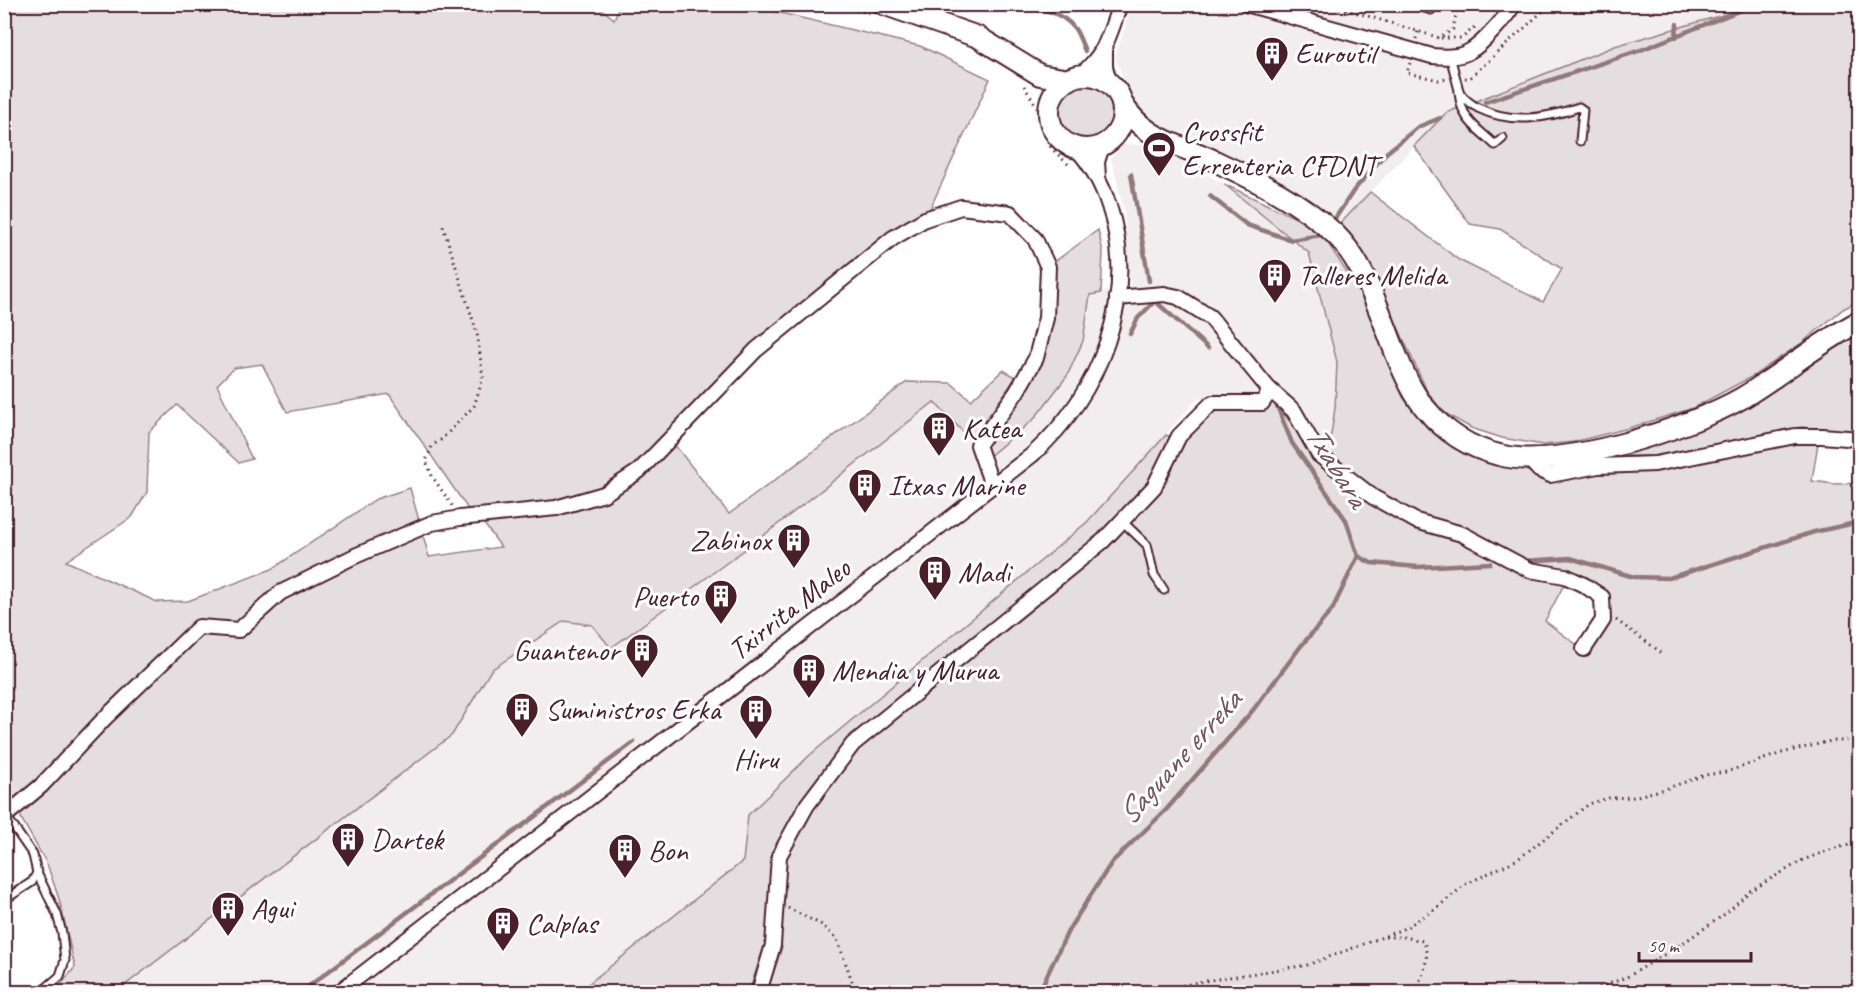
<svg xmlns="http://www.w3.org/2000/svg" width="1864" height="997" font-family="Caveat,sans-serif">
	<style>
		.built { fill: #f2eeef }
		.green { fill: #e5dee0; stroke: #987e86; stroke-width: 1.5; fill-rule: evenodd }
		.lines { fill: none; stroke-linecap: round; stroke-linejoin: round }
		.stream { stroke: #91787e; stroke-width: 4.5 }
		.lane-casing { stroke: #4a1f2b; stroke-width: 11 }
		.street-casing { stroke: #4a1f2b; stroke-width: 18 }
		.secondary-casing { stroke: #4a1f2b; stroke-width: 24 }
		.path { stroke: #4a1f2b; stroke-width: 3; stroke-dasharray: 1.5 4.5; stroke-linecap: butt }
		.lane { stroke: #fff; stroke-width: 7 }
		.street { stroke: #fff; stroke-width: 14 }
		.secondary { stroke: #fff; stroke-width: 20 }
		.labels { text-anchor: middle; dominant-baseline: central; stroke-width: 6; stroke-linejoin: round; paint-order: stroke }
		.poi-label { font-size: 30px; fill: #4a1f2b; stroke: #fff; text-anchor: start }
		.street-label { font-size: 30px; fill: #4a1f2b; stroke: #fff }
		.water-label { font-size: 32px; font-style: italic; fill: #74535c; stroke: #fff }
	</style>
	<rect width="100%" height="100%" fill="#fff"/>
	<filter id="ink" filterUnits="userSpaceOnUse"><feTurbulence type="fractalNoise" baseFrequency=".0167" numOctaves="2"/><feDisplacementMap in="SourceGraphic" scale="12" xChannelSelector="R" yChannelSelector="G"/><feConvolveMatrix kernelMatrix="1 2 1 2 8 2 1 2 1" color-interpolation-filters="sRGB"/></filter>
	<g filter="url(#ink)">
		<g class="built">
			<polygon points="1746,4 1747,9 1615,46 1446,113 1340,224 1139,114 1115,58 1132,5"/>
			<polygon points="1123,144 1151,145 1224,184 1309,252 1337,362 1335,408 1331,435 1311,447 1273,401 1198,398 1087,522 810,755 748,815 744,861 578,992 116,992 452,735 491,670 564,621 592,625 611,648 759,539 935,402 988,457 1083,341 1090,295 1130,286 1124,211 1111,158"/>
		</g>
		<g class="green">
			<polygon points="596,4 614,19 620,5 747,5 920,46 990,79 928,213 893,230 753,347 635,466 602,490 554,503 470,512 389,394 287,412 262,364 234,368 217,385 252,459 239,463 177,405 149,432 147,492 132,517 66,561 157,602 188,601 272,569 376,499 410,488 429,557 501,547 482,521 605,499 674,444 729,514 907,382 951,383 971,400 1003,370 1016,377 972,441 934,402 759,539 611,648 592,625 564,621 491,670 452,735 116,992 55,992 75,967 59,899 47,864 21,818 23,791 5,807 4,5"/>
			<polygon points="1757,5 1859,5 1859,301 1843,309 1803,342 1753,376 1693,408 1629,428 1573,442 1543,445 1502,438 1471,428 1443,412 1427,391 1366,257 1340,224 1370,192 1459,260 1543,302 1562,269 1500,229 1470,224 1414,146 1446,113 1615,46"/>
			<circle cx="1087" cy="112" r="28"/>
			<path d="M1224 184 1302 221 1326 240 1362 296 1403 397 1428 429 1466 455 1525 470 1550 480 1784 443H1818L1812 481 1835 484 1859 483V992H767L782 947 765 943 749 992H578L743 861 748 815 810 755 1087 522 1166 435 1182 442 1214 410 1264 408 1273 401 1311 447 1331 435 1335 408 1337 362 1309 253ZM1570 573 1608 594 1610 612 1588 653 1545 621Z"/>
			<path d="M1098 230 1103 252 1101 293 1090 295 1083 341 1067 376 1034 419 988 457 987 442C1002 421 1033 386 1042 362 1054 330 1055 295 1054 262Z"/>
			<polygon points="1859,328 1859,434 1854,432 1801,427 1654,456 1607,456 1733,411 1780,387 1837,342"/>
		</g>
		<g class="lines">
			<g class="stream">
				<polyline points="967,4 972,6 991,4"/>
				<path d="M1013 4C1034 7 1061 10 1075 29 1079 35 1082 44 1085 51"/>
				<polyline points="1676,37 1677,24"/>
				<polyline points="1485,102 1641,50 1756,4"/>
				<polyline points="1131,174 1149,281"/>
				<polyline points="1210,196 1247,225 1291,240 1321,235"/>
				<polyline points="1336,217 1354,190 1385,154 1418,127 1440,118"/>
				<polyline points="1130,334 1138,318 1155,301 1208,348"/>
				<polyline points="1275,401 1292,443 1346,520 1358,556"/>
				<polyline points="1358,556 1371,563 1418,567 1490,563"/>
				<polyline points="1524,561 1570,558 1634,577 1669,578 1814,532 1860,522"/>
				<polyline points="301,992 634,742"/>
				<polyline points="1039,992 1069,929 1112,862 1166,810 1253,710 1301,646 1332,610 1358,556"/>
			</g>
			<defs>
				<g id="lane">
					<polyline points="1411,4 1431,10 1436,4"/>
					<path d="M1450 57C1453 65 1458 89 1460 93 1465 100 1471 104 1478 108 1511 124 1545 119 1579 107L1583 110 1580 141"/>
					<path d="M1459 91C1461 120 1475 126 1495 145L1503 138"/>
					<polyline points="1122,521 1147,545 1154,575 1164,590"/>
					<polyline points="6,816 33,855 37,873 57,914 62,933 65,960 60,976 46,988"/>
					<polyline points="4,900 32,882 37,873"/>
				</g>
				<g id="street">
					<path d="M1246 4 1432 56C1444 57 1459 58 1470 51 1484 43 1506 17 1514 4"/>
					<polyline points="1105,49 1105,67 1110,84"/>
					<path d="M1079 76C1106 54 1109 36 1120 4"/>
					<polyline points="1098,177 1097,162 1102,146"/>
					<polyline points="1117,298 1164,294 1178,297 1210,317 1268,388 1294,411 1319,455 1373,497 1416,521 1462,534 1530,570 1565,576 1584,585 1602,597 1603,620 1584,649"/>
					<polyline points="1529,459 1539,470 1550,475 1598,466 1655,464 1795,436 1822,436 1860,439"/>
					<polyline points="4,817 41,786 104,719 199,627 239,630 280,593 355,556 432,523 460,518 556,508 604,494 639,471 756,350 893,238 925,219 961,207 1010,213 1035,239 1048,267 1046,318 1036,358 1016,393 978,445 992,485"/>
					<path d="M339 992 1032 455C1100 394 1139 297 1109 206 1102 184 1091 164 1075 147"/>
					<polyline points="759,992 773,945 779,856 807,805 853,744 1103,541 1154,487 1179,436 1212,403 1262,403 1268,394 1268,388"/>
				</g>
				<g id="secondary">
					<polyline points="883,4 978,37 1040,75 1069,80"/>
					<circle cx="1086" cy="112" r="37"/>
					<path d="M1122 103C1144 140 1179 144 1215 161 1257 181 1301 202 1335 234 1366 264 1382 320 1398 359 1405 376 1413 394 1425 408 1444 431 1470 448 1499 455 1557 471 1690 428 1742 398 1782 374 1818 343 1860 321"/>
				</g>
			</defs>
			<use href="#lane" class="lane-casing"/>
			<use href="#street" class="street-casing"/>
			<use href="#secondary" class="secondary-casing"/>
			<g class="path">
				<polyline points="833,4 869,13"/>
				<polyline points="1328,4 1440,38 1453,29 1458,4"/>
				<polyline points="1441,38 1462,38 1475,27"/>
				<polyline points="1416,39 1418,31"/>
				<polyline points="1410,63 1407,73 1439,80 1447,79"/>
				<polyline points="1465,78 1470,78 1544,10 1562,4"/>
				<polyline points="1024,86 1037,107 1051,148 1071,167"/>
				<polyline points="443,226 477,333 483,378 474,406 442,439 432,446 426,461 432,476 453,507"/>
				<polyline points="1616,620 1662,653"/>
				<polyline points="788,908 822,925 837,939 856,992"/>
				<path d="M1385 937H1404L1423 941C1432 959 1421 976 1415 992"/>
				<polyline points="1153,992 1198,982 1307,965 1383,937 1405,928 1434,910 1466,884 1518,859 1589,804 1608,798 1633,797 1665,789 1705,775 1726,772 1782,753 1831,741 1860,741"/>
				<polyline points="1588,992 1629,976 1680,945 1725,914 1750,891 1803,860 1835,848 1860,843"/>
			</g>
			<use href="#lane" class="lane"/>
			<use href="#street" class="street"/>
			<use href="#secondary" class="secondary"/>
		</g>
	</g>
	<defs>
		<symbol id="building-pin" viewBox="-11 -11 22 30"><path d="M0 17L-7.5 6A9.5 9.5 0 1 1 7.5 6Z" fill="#4a1f2b" stroke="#fff"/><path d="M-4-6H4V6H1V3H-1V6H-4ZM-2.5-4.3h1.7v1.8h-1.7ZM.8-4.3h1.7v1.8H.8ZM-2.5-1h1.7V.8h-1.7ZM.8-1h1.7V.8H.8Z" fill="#fff"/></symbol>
		<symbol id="stadium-pin" viewBox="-11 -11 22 30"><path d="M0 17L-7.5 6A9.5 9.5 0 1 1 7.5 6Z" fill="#4a1f2b" stroke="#fff"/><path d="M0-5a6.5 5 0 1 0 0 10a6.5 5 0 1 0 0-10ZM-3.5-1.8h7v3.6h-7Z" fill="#fff"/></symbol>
	</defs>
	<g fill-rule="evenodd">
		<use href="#building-pin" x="1253" y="34" width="38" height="52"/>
		<use href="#stadium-pin" x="1140" y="129" width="38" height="52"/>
		<use href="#building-pin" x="1256" y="256" width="38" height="52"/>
		<use href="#building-pin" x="920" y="409" width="38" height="52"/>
		<use href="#building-pin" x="846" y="466" width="38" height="52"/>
		<use href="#building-pin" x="775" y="521" width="38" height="52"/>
		<use href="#building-pin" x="916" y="553" width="38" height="52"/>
		<use href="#building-pin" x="702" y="577" width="38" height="52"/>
		<use href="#building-pin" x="623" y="631" width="38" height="52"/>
		<use href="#building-pin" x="790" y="651" width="38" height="52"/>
		<use href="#building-pin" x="503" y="690" width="38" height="52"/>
		<use href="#building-pin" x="737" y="692" width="38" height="52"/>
		<use href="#building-pin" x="329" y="820" width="38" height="52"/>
		<use href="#building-pin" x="606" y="831" width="38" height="52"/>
		<use href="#building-pin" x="209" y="889" width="38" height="52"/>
		<use href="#building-pin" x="484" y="904" width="38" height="52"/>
	</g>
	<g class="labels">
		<g class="poi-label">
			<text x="1295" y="53">Euroutil</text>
			<text x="1182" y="131">Crossfit<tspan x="1182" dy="34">Errenteria CFDNT</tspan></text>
			<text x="1298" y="275">Talleres Melida</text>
			<text x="962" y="428">Katea</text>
			<text x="888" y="485">Itxas Marine</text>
			<text x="771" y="540" text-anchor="end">Zabinox</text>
			<text x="958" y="572">Madi</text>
			<text x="698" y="596" text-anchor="end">Puerto</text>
			<text x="619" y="650" text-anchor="end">Guantenor</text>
			<text x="832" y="670">Mendia y Murua</text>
			<text x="545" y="709">Suministros Erka</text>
			<text x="756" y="759" text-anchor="middle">Hiru</text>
			<text x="371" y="839">Dartek</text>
			<text x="648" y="850">Bon</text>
			<text x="251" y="908">Agui</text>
			<text x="526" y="923">Calplas</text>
		</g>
		<g class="street-label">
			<text transform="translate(789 609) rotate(-38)">Txirrita Maleo</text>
		</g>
		<g class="water-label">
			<text transform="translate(1337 466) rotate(58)">Txabara</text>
			<text transform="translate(1179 757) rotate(-48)">Saguane erreka</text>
		</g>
	</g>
	<rect width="1864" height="997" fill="none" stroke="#fff" stroke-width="24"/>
	<rect x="12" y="12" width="1840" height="973" fill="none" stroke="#4a1f2b" stroke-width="2" filter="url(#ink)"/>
	<path d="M1639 952v9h112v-9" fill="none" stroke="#4a1f2b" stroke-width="3"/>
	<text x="1648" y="952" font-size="18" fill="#4a1f2b" stroke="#ffffff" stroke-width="4.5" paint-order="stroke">50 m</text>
</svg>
